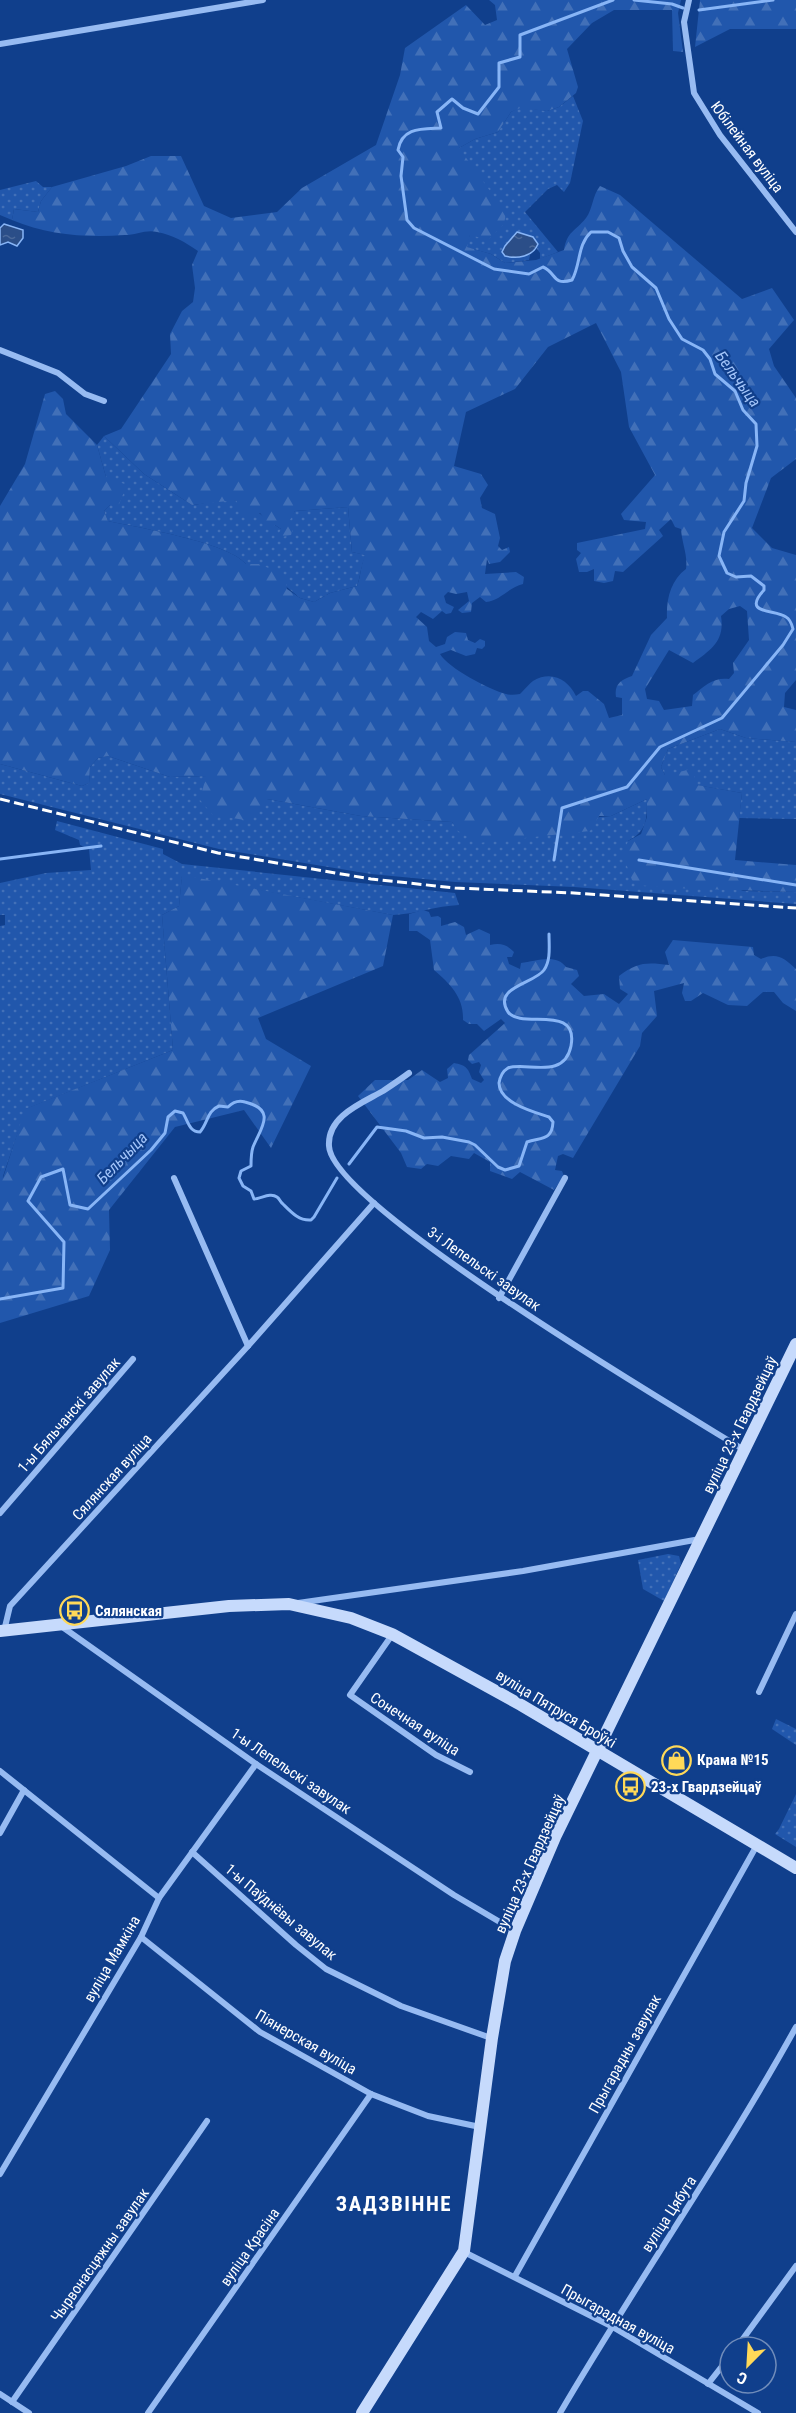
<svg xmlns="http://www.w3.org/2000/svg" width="796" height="2413" font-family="'Roboto Condensed',sans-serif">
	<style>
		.grass { fill: url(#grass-dots) }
		.forest { fill: url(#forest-firs); fill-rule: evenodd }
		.water { fill: url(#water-ripples); stroke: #88b5f6; stroke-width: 1.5 }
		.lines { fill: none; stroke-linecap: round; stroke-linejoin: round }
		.stream { stroke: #88b5f6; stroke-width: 3 }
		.street { stroke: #97bbf2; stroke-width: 6 }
		.secondary { stroke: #c6dafc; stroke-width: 12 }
		.rail { stroke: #fff; stroke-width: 3; stroke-dasharray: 10 4.5; stroke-linecap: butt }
		.labels { text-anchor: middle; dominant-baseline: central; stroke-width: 4.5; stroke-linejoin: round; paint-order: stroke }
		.street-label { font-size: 15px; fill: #fff; stroke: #103f8c }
		.poi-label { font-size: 15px; font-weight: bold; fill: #fff; stroke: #103f8c; text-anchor: start }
		.water-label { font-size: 16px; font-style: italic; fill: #a3c5fa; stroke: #103f8c }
		.district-label { font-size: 21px; font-weight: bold; letter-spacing: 1.5px; fill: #fff; stroke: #103f8c }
	</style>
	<defs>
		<pattern id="grass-dots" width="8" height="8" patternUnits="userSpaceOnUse" patternTransform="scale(1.5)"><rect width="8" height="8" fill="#2157ac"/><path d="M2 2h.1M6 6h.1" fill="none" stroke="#4270b8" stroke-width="1.8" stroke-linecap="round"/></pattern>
		<pattern id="forest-firs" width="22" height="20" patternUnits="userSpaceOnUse" patternTransform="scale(1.5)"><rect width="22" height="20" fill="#2157ac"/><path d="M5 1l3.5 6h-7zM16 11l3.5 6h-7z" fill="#4270b8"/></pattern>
		<pattern id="water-ripples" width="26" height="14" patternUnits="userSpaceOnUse" patternTransform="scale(1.5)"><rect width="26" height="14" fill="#2b4e88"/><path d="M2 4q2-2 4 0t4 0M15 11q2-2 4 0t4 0" fill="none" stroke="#4b699a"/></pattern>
	</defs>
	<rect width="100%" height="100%" fill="#103f8c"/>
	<g class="grass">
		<polygon points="573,96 583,121 570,183 564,192 557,185 548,189 525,212 558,252 540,259 540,253 537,249 538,244 512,258 530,255 529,260 505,263 491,254 466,247 470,234 459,148 475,139 498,132 511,112 520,107 547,111 559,107"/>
		<polygon points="36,181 43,187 52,187 41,201 38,212 14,209 12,220 0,215 0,190"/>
		<path d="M104 436 144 474 192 505C205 504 220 499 234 500 246 501 269 522 281 529L295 511 348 507 352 552 366 555C360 567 361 575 357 586L330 593 314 602 300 598 259 564H246C227 542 140 528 108 521L104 511 110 505 106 477 97 445Z"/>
		<polygon points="720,729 746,738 796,742 796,819 739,818 742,793 696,785 665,775 661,767 668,749"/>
		<path d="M108 756 170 777 207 776 267 799 361 816 452 822 459 831 611 816 647 799C647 820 647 831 628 841L743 891 796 892V904L574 887 455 882 371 874 219 849 0 794V764L82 786 89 783 90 767 98 758Z"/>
		<path d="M57 821 163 849V854L182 864 455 893 459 905C436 906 416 914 393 915L182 876 179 906 162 915 173 1050 26 1109 2 1179 0 1168V926L5 925V915H0V883L46 873 91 870 89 849 80 845 79 840 55 830Z"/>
		<polygon points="668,1554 679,1556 681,1564 664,1601 643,1589 638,1560"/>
		<polygon points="776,1719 796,1729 796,1745 772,1729"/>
		<polygon points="796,1794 796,1847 775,1834 779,1829"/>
	</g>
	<g class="forest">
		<path d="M489 0H681L678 13 683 52 673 51 672 10H614L592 23 567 49 578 87 576 93 559 107 547 111 520 108 511 112 498 132 475 139 459 148 506 213 504 224 488 240 470 235 467 247 491 254 505 263 536 260 564 250C567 231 575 232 586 218 593 209 592 196 600 186L620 195 742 299 772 288 794 320 769 349 774 366 796 398V459L771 478 752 528 772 548 796 555V680L785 693 784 707 796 710V742L746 738 720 729 668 749 661 767 665 775 692 769 697 785 742 793 735 860 796 865V892L673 888 637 885 632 880 623 855 628 841 641 834 647 817V799L611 816H599L590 831 478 843 458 831 452 822 361 816 267 799 263 808 245 820 213 815 200 800 206 776 170 777 108 756 98 758 90 767 89 783 82 786 0 764V506L25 464 45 394 55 391 63 399 66 414 97 445 106 477 127 485 119 504 110 505 104 511 108 521C140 528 227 542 246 564H259L285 575 287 589 300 598 314 602 330 593 357 586C361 576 360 568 365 555L352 552 348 507 295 511 290 520 294 524 291 535 282 537 279 533 281 529 275 525 271 530 266 529V521L260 513 252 517 243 514 236 500 192 505 144 474 104 436 121 429 171 354 170 334 182 311 193 302 195 288 192 265 198 251C185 242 173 235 157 232 147 229 135 235 125 235 87 238 48 235 12 220L14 209 38 212 41 201 52 187 126 166 151 156H181L204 206 231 218 277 212 302 188 376 145 400 75 405 48 466 5 485 25 497 20 495 5ZM596 323 621 372 629 427 655 475 621 514 624 520 646 522 645 529 577 543V550L581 553 576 559 579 572H587L594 569V581L604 583 613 581 615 571 623 572 663 536 659 530 671 519 675 527 681 529C682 544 688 555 686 569 671 580 666 599 667 618L651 635 632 676C621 680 614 684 616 697L622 698V715L609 718 604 704 588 691H583L576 696C568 680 552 670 533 681 529 684 524 690 520 694 515 695 510 695 506 694 490 690 448 668 440 654L451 650 466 656 475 654 477 648 482 649 485 646V641L480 639 475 643 468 640 466 633 455 632 447 637 445 644 436 647 429 641 427 627 416 617 421 612 433 619 442 611 446 614 451 613 454 607 446 603 444 596 448 592 456 594 467 592 469 601 458 610 462 613 471 612 472 603 480 597 486 602C500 601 509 587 523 584L524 577 516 572 485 574 487 559 489 564 500 562 510 552 509 547 502 550 498 546 500 538 495 514 482 508 480 498 488 485 481 474 454 466 466 412 515 389 548 347ZM740 606 747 611 749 640 733 663 734 673 729 679C713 677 705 686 693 695L692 706 664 710 659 701 647 699 645 689 669 650 693 663C711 650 725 641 721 616L729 609Z"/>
		<polygon points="700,0 796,0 796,29 730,29 695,47"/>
		<polygon points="182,875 393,915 383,966 258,1018 266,1039 311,1066 271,1148 244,1110 175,1127 109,1210 110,1250 89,1296 0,1323 0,1168 3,1178 25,1109 173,1050 162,915 179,906"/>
		<path d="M423 910 429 912 431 917 438 916 441 918V926L455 922 464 927 466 935 479 929 490 934V945C500 943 506 944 514 952L512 957H507L509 964 520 969 521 963C536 961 556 953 566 967L577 970 579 976 571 984 584 996 604 994 619 1004 628 994 620 989 619 976C637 962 647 962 669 965L665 952 673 940 753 947 754 955 761 959C777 952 784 958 796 969V1011L783 1003 774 992H763L747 1006 728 1005 703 993 691 1001H685L682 993 684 983 654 991 657 1016 642 1033 640 1046 573 1158 563 1154 558 1156 555 1170 562 1171 564 1176 554 1190 520 1172 512 1179 490 1171V1162L474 1153 469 1159 451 1156 438 1166 427 1164 421 1169 407 1167 401 1153 358 1096 375 1080H408L422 1070 440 1082 448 1078 447 1069 454 1063C465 1065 468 1067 472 1079L481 1083 484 1080 479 1072 481 1065 479 1062 472 1064 468 1060 469 1055 505 1023 501 1019 484 1031 477 1024H469L463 1020C464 997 450 984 434 970L430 940 417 931H409V914Z"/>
	</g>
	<g class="water">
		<polygon points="4,224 23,230 23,238 17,246 8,242 0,245 0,228"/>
		<path d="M517 232 533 237 538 244C533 257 517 259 505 256L502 252 505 246Z"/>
	</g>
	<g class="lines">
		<g class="stream">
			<polyline points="634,0 672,4 683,8"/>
			<polyline points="699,10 773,0"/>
			<polyline points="0,859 101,846"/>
			<path d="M554 860 562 808 627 787 660 747 722 718 783 645 793 629C792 625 790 619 786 617 775 609 741 615 764 590V586L751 576 736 577 727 573 719 556 724 532 744 501 746 483 757 446 756 424 743 410 735 391 715 374 710 359 703 350 682 339 669 319 656 288 632 267 623 251 619 238 608 232H591C577 245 581 264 572 280 552 286 557 273 543 267L529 274 494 269 414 228 407 220 401 176 403 157 398 150C402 127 422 129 441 128L437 112 452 99 463 108 478 114 499 87V63L520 57V35L613 0"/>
			<polyline points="639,860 796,885"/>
			<path d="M349 1164 377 1127 406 1131 424 1138 442 1137 469 1142 475 1145 498 1167 505 1170 519 1166 527 1142C541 1137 552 1141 553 1122L549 1117C534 1112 499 1103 499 1083 500 1077 503 1071 508 1068 525 1061 564 1081 571 1046 579 1003 521 1030 508 1012 492 987 534 984 544 970 551 960 549 946 549 934"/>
			<path d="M0 1299 63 1288 64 1242 28 1201 41 1177 63 1169 70 1205 88 1209 151 1150 165 1133 168 1117 175 1111 183 1113C188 1121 189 1132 200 1132 208 1123 207 1111 219 1106L228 1107C233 1102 239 1100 245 1102 278 1110 260 1129 253 1147 251 1153 251 1159 251 1166L241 1171 239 1178 243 1186 251 1191 254 1199C261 1199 270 1192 277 1197 280 1199 280 1202 283 1204 291 1212 299 1221 311 1220L314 1217 337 1178"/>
		</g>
		<g class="street">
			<polyline points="689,0 684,22 694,93 720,135 796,232"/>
			<polyline points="0,44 263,0"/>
			<polyline points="0,350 58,373 85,394 104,401"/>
			<path d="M409 1073C401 1079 392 1085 383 1091 362 1103 327 1116 329 1146 331 1205 681 1411 744 1450"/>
			<polyline points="174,1178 248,1346"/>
			<polyline points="499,1298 565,1178"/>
			<polyline points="0,1513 133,1359"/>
			<polyline points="298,1603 523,1571 700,1539"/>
			<polyline points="61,1626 256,1764 454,1895 515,1931"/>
			<polyline points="4,1631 10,1606 248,1346 374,1203"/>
			<polyline points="392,1635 350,1695 436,1755 470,1772"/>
			<polyline points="759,1692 796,1614"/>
			<polyline points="0,1771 159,1898"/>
			<polyline points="0,1833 24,1790"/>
			<polyline points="192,1852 296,1945 326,1969 401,2006 491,2038"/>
			<polyline points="141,1937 260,2032 371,2094 428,2116 480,2127"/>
			<polyline points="0,2174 141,1937 159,1898 256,1764"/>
			<polyline points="464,2252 611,2326 758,2413"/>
			<polyline points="515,2276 757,1845"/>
			<polyline points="737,2347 796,2266"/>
			<polyline points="708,2384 730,2356"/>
			<polyline points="0,2394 29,2413"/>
			<polyline points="12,2402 207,2121"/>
			<polyline points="148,2413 371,2094"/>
			<path d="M560 2413C636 2283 723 2159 796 2027"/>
		</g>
		<g class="secondary">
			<polyline points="0,1631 229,1606 289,1604 351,1618 392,1634 521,1705 796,1868"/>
			<polyline points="362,2413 464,2251 492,2038 505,1961 515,1931 556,1835 796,1344"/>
		</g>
		<polyline class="rail" points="0,799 218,853 371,879 455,888 574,893 796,908"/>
	</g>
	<defs>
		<symbol id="bus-ring" viewBox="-11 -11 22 22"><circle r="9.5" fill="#103f8c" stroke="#ffd958" stroke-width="1.5"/><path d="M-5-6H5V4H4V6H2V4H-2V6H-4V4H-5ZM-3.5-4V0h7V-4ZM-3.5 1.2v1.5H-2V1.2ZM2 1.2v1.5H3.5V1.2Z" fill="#ffd958"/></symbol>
		<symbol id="shop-ring" viewBox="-11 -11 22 22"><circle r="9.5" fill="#103f8c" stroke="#ffd958" stroke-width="1.5"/><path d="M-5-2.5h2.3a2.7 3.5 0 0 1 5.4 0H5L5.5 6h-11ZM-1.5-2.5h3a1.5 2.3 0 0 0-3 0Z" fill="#ffd958"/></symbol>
	</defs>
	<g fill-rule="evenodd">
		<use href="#bus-ring" x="58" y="1594" width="33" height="33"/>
		<use href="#shop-ring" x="660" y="1744" width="33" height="33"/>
		<use href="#bus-ring" x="614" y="1770" width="33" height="33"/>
	</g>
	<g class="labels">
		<g class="street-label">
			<text transform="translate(747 147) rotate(53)">Юбілейная вуліца</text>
			<text transform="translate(484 1269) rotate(35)">3-і Лепельскі завулак</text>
			<text transform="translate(69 1415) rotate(-49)">1-ы Бяльчанскі завулак</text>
			<text transform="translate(740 1425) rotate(-64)">вуліца 23-х Гвардзейцаў</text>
			<text transform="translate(112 1477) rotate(-48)">Сялянская вуліца</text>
			<text transform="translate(556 1709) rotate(31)">вуліца Пятруся Броўкі</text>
			<text transform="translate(415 1724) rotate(33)">Сонечная вуліца</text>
			<text transform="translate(291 1771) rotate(34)">1-ы Лепельскі завулак</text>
			<text transform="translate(530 1864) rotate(-66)">вуліца 23-х Гвардзейцаў</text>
			<text transform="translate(281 1912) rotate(40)">1-ы Паўднёвы завулак</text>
			<text transform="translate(112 1959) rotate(-60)">вуліца Мамкіна</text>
			<text transform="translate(306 2042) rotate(30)">Піянерская вуліца</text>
			<text transform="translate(625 2054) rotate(-61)">Прыгарадны завулак</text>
			<text transform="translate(669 2214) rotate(-57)">вуліца Цябута</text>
			<text transform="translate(250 2247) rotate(-55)">вуліца Красіна</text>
			<text transform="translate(100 2255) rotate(-55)">Чырвонасцяжны завулак</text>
			<text transform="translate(618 2319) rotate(29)">Прыгарадная вуліца</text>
		</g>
		<g class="poi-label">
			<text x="95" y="1611">Сялянская</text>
			<text x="697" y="1760">Крама №15</text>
			<text x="651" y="1787">23-х Гвардзейцаў</text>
		</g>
		<g class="water-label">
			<text transform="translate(738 379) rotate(54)">Бельчыца</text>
			<text transform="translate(122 1158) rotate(-46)">Бельчыца</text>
		</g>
		<g class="district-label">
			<text x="394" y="2204">ЗАДЗВІННЕ</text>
		</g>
	</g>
	<g transform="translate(748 2365) rotate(204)"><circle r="28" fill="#103f8c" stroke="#708cba" stroke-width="1.5"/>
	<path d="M0-4.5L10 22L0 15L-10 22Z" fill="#ffd958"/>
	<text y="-9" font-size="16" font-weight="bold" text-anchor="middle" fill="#ffffff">С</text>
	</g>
</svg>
